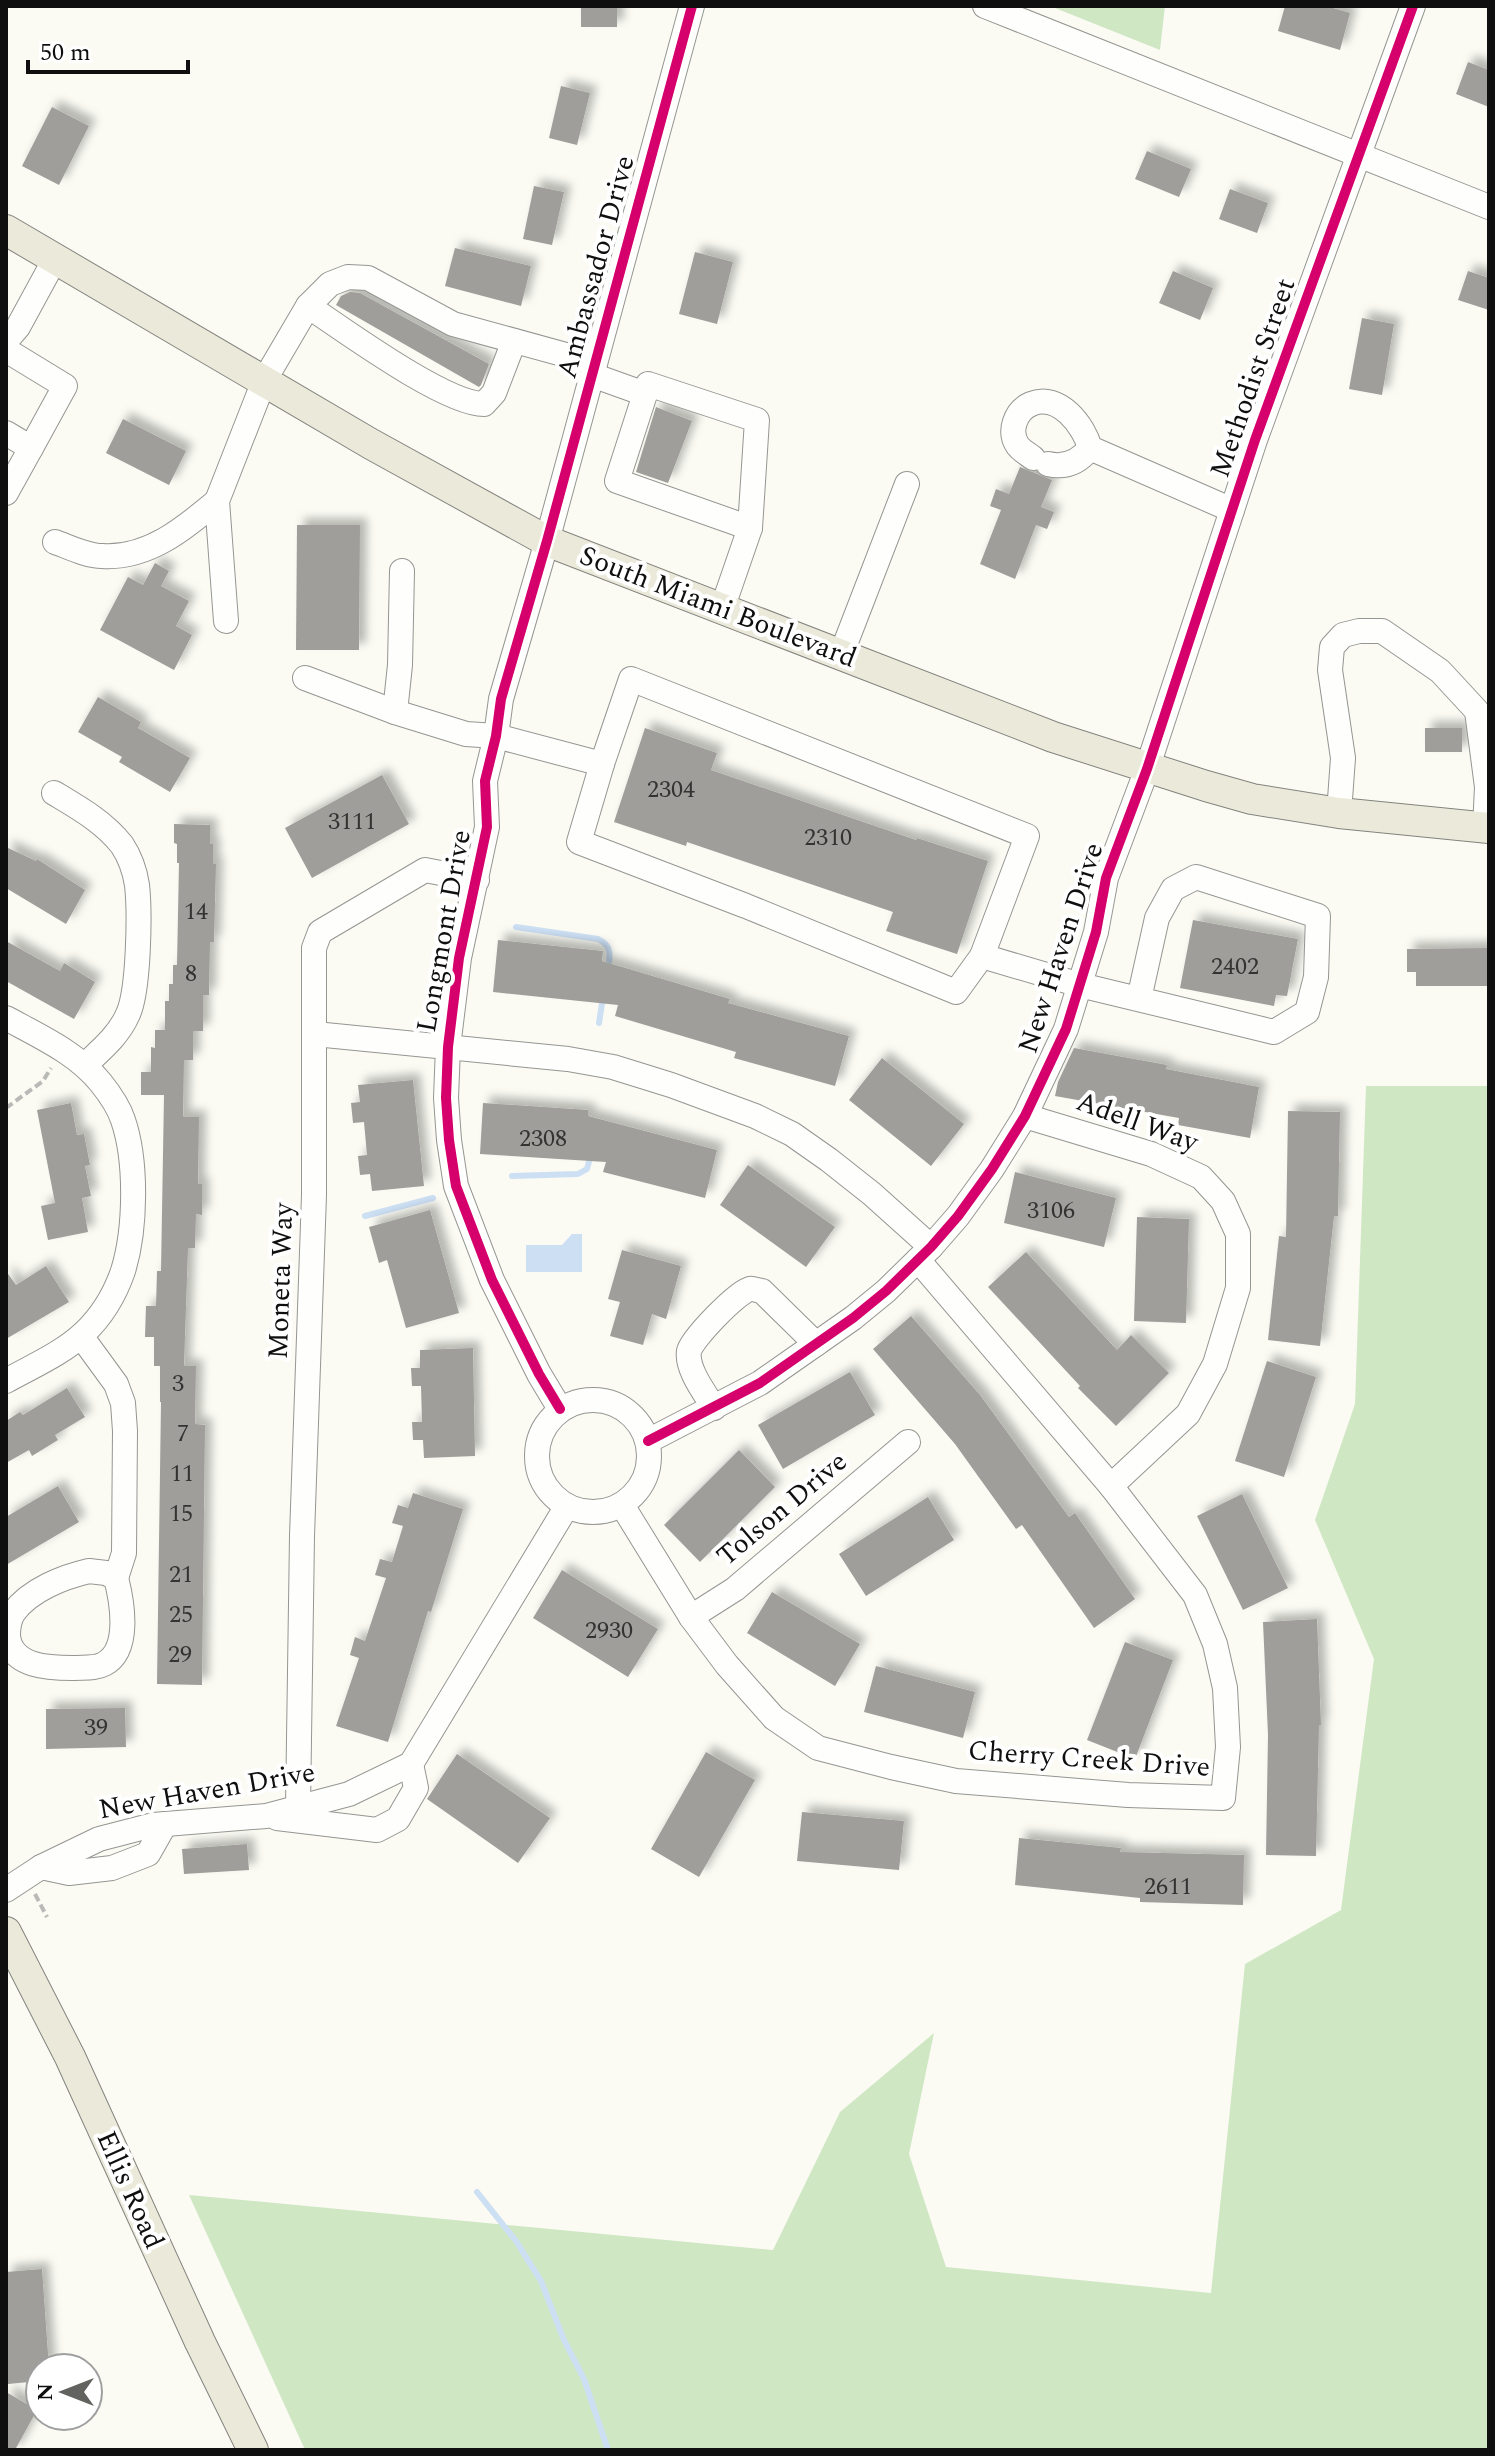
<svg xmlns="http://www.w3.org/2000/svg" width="1495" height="2456" font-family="Spectral,serif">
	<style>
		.forest { fill: #d0e7c4 }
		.water { fill: #ccdff3 }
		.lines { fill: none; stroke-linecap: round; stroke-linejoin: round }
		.stream { stroke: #ccdff3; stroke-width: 6 }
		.building { fill: #9f9e9a; filter: url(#shadow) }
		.minor-casing { stroke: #959592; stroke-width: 26 }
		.major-casing { stroke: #83837f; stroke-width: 32 }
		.path { stroke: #b9b9b8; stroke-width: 4; stroke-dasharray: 8 4; stroke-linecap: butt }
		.minor { stroke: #fefefd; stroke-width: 24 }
		.major { stroke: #ebeada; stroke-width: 30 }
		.cycleway-casing { stroke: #fff; stroke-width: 15 }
		.cycleway { stroke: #d6006c; stroke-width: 10 }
		.labels { text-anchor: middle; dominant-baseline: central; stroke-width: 8; stroke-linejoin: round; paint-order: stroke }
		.number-label { font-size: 24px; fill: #333332 }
		.street-label { font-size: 28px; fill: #0f0f0f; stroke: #fff }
	</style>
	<defs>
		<filter id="shadow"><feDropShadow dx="7" dy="-7" stdDeviation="4" flood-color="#0004"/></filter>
	</defs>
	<rect width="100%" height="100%" fill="#fbfbf4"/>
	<g class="forest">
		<polygon points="1050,6 1165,6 1160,50"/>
		<polygon points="1366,1086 1489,1086 1489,2450 305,2450 189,2195 773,2250 840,2112 934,2033 909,2154 946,2267 1211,2293 1245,1964 1341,1910 1374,1659 1315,1520 1355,1404"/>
	</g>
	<polygon class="water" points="572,1234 582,1234 582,1272 526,1272 526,1245 562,1245"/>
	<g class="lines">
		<g class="stream">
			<path d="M516 927 598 939C613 946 610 956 608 970"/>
			<polyline points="599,1023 603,997"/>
			<polyline points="512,1176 578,1174 587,1169 591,1154"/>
			<polyline points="365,1216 433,1198"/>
			<polyline points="477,2192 516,2241 541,2281 564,2340 584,2379 608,2450"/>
		</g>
	</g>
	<g class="building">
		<rect x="581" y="6" width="36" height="21"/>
		<polygon points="1285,6 1326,6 1350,13 1340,50 1278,31"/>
		<polygon points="1468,62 1489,70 1489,107 1456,94"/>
		<polygon points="561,86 590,93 577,145 549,138"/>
		<polygon points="52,107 89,126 59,185 22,166"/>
		<polygon points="1147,151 1191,169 1179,197 1135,179"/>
		<polygon points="534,186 564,192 552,245 523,239"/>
		<polygon points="1230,189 1268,203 1257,233 1219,219"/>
		<polygon points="455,248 531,266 521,306 445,286"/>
		<polygon points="695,252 733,262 717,324 679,314"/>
		<polygon points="1173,271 1213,288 1200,320 1159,303"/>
		<polygon points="1468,271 1489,278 1489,310 1458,300"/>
		<polygon points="350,292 360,293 489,364 481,385 479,387 336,305 341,296"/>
		<polygon points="1362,318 1394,324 1382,395 1349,389"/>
		<polygon points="656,407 692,421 668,483 636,472"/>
		<polygon points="123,419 186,451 169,485 106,453"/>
		<polygon points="1020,467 1052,480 1041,507 1054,512 1047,529 1036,525 1015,579 980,564 1001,510 990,506 996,489 1009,494"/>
		<polygon points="297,525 360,525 359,650 296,650"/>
		<polygon points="155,563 169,571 161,586 189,601 176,626 192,635 174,670 100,630 128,577 143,585"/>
		<polygon points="98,697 141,722 138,728 190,758 170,792 119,762 122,757 78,732"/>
		<polygon points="645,728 717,753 711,770 916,840 917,838 988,861 957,954 886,931 893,912 687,842 686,846 614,822"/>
		<rect x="1425" y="728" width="37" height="24"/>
		<polygon points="382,775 409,824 312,878 285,828"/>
		<polygon points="174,824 210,825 210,844 213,844 213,864 216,864 214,942 210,942 209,995 203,995 203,1031 193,1031 193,1060 184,1060 183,1117 199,1117 198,1184 202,1184 202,1215 196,1214 195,1248 188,1248 184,1366 196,1366 195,1424 205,1425 202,1685 157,1684 161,1402 160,1402 160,1366 154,1366 154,1337 145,1337 146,1306 156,1306 157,1271 161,1271 164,1095 141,1095 141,1072 151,1072 151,1047 155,1048 155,1030 165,1030 165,1001 169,1001 169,984 173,984 173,965 177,965 179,863 177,863 177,844 174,843"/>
		<polygon points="6,847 36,861 37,859 85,890 66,924 6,888"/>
		<polygon points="1193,920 1298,939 1287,996 1276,995 1274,1006 1180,988"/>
		<polygon points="498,940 603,951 602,961 730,999 728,1003 849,1036 835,1086 734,1058 736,1052 615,1016 618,1005 493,992"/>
		<polygon points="6,941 60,971 64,963 95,982 74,1019 6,981"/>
		<polygon points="1487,948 1487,986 1416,986 1416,972 1407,972 1407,949"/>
		<polygon points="1074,1048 1167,1065 1166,1069 1259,1087 1250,1138 1178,1125 1179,1118 1055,1096 1058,1082"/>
		<polygon points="882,1058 964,1124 931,1166 849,1100"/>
		<polygon points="413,1080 424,1186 372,1191 370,1174 360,1175 358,1156 367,1155 364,1122 353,1123 351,1103 360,1102 358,1085"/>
		<polygon points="71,1103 77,1135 84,1134 90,1165 85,1166 91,1196 82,1198 88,1232 48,1240 41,1206 55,1203 37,1110"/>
		<polygon points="483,1103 588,1110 588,1116 717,1150 705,1198 603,1172 606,1162 480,1154"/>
		<polygon points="1288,1111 1340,1112 1338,1216 1334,1216 1320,1346 1268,1340 1279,1236 1286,1237"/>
		<polygon points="748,1165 835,1227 806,1267 720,1205"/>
		<polygon points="1015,1172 1116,1198 1104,1247 1004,1223"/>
		<polygon points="430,1210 459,1313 406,1328 387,1260 379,1263 369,1227"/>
		<polygon points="1137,1217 1189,1219 1186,1323 1134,1321"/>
		<polygon points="622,1250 681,1266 666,1319 652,1314 643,1345 610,1336 620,1302 608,1299"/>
		<polygon points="1026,1252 1117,1350 1131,1335 1169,1373 1116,1426 1078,1388 1080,1386 988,1287"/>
		<polygon points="46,1266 69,1302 6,1339 6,1271 16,1285"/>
		<polygon points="911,1316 980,1395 1069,1517 1075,1513 1135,1599 1094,1628 1022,1525 1016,1529 955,1444 873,1349"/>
		<polygon points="473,1348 475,1456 424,1458 423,1440 413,1440 412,1422 422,1422 421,1386 412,1386 411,1368 420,1368 420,1350"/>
		<polygon points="1267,1361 1316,1377 1284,1477 1235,1461"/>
		<polygon points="850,1372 875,1415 783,1469 758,1425"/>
		<polygon points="67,1388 85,1417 55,1435 58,1440 32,1456 29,1450 6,1463 6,1421 20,1412 23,1415"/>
		<polygon points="739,1450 775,1487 700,1562 664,1525"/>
		<polygon points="58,1486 79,1522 6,1565 6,1517"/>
		<polygon points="413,1493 463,1509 431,1612 428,1611 388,1742 336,1726 359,1658 350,1655 355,1637 365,1641 386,1578 375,1575 380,1559 392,1562 403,1526 392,1523 398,1505 408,1508"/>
		<polygon points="1242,1494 1288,1588 1243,1610 1197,1516"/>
		<polygon points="928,1497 954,1540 866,1596 839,1554"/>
		<polygon points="562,1570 658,1629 628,1677 533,1618"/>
		<polygon points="772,1592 860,1644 835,1686 747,1633"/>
		<polygon points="1317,1619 1321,1725 1319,1725 1316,1856 1266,1855 1268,1735 1263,1622"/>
		<polygon points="1125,1642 1173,1660 1135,1759 1087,1740"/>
		<polygon points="876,1666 975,1692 963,1738 864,1712"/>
		<polygon points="125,1708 126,1747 46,1749 46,1709"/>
		<polygon points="706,1752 755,1780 699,1877 651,1849"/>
		<polygon points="457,1754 550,1818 518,1863 427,1799"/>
		<polygon points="802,1812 904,1821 899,1870 797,1861"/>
		<polygon points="1019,1838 1121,1848 1120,1852 1244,1855 1243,1905 1140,1902 1140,1898 1015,1885"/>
		<polygon points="247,1844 249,1870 184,1874 182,1849"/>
		<polygon points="42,2269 49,2368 40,2368 40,2381 8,2384 6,2272"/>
		<polygon points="6,2392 37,2410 15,2450 6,2450"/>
	</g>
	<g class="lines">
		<defs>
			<g id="minor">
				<polyline points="985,6 1489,207"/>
				<path d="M308 306C344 330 445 404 484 404L494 393 514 341"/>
				<polyline points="6,341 18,327 55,259"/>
				<polyline points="6,350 65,386 31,448"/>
				<polyline points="592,375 645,394 617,481 750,528"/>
				<polyline points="645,394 648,384 757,420 750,528 722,609"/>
				<polyline points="6,433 31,448 6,493"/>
				<path d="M1033 458C1028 454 1022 451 1018 446 1008 432 1015 411 1031 404 1059 392 1084 426 1090 448L1232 510"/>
				<path d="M1048 464C1065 468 1079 462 1090 448"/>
				<path d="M55 542C69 547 87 556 102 556 148 559 185 528 217 501"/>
				<polyline points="226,621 217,501 264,381 308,306 330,284 348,277 368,278 453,324 595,363"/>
				<polyline points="841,655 907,484"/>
				<polyline points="305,678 395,712 466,734 496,736 602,764 579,842 746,906 956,992 982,956 1080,985 1274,1032 1307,1012 1316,977 1318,916 1196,877 1173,889 1157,918 1139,999"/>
				<polyline points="395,712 400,665 402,571"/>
				<polyline points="602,764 631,679 1027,836 982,956"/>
				<path d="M54 793C79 808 104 822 122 845 130 857 135 872 137 885 140 912 139 990 128 1014 119 1035 102 1049 85 1065"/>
				<polyline points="1339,813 1343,758 1330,670 1332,647 1343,635 1359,631 1382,631 1440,671 1477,711 1487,787 1485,828"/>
				<path d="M6 1018C39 1036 77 1053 101 1083 109 1093 119 1108 123 1120 137 1161 136 1229 123 1271 115 1294 101 1317 84 1333 63 1353 31 1367 6 1381"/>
				<polyline points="315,1034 568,1059 613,1067 671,1085 755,1116 792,1134 829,1160 872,1194 931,1247"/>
				<polyline points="1025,1116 1151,1154 1201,1177 1223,1201 1238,1234 1238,1288 1215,1364 1188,1414 1111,1486"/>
				<polyline points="81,1336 116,1384 123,1403 125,1431 124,1553 116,1578"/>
				<circle cx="593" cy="1456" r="56"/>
				<path d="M714 1408C705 1393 686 1369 689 1351 691 1340 738 1291 750 1289 751 1288 760 1291 762 1291L816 1344"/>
				<polyline points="560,1409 539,1374 492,1280 456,1186 449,1140 446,1098 448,1047 459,958 487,827 485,781 496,736 501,699 547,541 692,6"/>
				<polyline points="648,1441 760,1383 853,1318 886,1291 931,1247 958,1216 992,1169 1025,1116 1066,1029 1096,932 1106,878 1147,769 1255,440 1413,6"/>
				<polyline points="622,1505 691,1617 727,1665 774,1718 818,1748 891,1767 956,1781 1128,1795 1223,1798 1228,1747 1225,1688 1215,1644 1195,1595 1111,1486 918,1260"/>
				<path d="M89 1571 106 1573 116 1578C122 1601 131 1650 104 1664 95 1669 82 1667 73 1668 49 1668 11 1667 8 1636 8 1627 9 1619 14 1612 30 1590 63 1577 89 1571Z"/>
				<polyline points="691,1617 735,1589 908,1442"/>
				<polyline points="298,1807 302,1536 314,1195 314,948 320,932 425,870 477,880"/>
				<polyline points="277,1818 377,1830 398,1819 416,1788 411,1764"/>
				<polyline points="41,1867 69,1873 112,1868 148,1854 165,1824"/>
				<polyline points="6,1890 41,1867 99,1839 153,1825 266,1816 349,1794 411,1764 567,1506"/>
			</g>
			<g id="major">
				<polyline points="6,230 371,444 547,541 1053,737 1206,786 1252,799 1339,813 1489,828"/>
				<polyline points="6,1932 70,2057 200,2342 253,2450"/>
			</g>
		</defs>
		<use href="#minor" class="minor-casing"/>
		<use href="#major" class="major-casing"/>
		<g class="path">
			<polyline points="6,1108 43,1081 51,1068"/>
			<polyline points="35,1894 47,1917"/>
		</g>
		<use href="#minor" class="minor"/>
		<use href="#major" class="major"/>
		<defs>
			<g id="cycleway">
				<polyline points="560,1409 539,1374 492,1280 456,1186 449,1140 446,1098 448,1047 459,958 487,827 485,781 496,736 501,699 547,541 692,6"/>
				<polyline points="648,1441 760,1383 853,1318 886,1291 931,1247 958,1216 992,1169 1025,1116 1066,1029 1096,932 1106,878 1147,769 1255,440 1413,6"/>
			</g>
		</defs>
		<use href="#cycleway" class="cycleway-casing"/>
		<use href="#cycleway" class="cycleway"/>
	</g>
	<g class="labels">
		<g class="number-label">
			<text x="671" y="790">2304</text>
			<text x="352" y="822">3111</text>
			<text x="828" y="838">2310</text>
			<text x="196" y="912">14</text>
			<text x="1235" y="967">2402</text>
			<text x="191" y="974">8</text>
			<text x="543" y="1139">2308</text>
			<text x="1051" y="1211">3106</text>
			<text x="178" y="1384">3</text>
			<text x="183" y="1434">7</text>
			<text x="182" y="1474">11</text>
			<text x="181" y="1514">15</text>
			<text x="181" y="1575">21</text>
			<text x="181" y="1615">25</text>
			<text x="609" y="1631">2930</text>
			<text x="180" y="1655">29</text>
			<text x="96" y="1728">39</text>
			<text x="1168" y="1887">2611</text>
		</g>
		<g class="street-label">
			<text transform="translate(596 267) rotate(-75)">Ambassador Drive</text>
			<text transform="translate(1253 378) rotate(-71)">Methodist Street</text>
			<text transform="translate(718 607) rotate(21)">South Miami Boulevard</text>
			<text transform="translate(444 931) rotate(-80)">Longmont Drive</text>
			<text transform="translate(1061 948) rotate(-72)">New Haven Drive</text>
			<text transform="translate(1137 1122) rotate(20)">Adell Way</text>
			<text transform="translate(281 1281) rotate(-88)">Moneta Way</text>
			<text transform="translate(782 1509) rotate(-40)">Tolson Drive</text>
			<text transform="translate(1089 1759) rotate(4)">Cherry Creek Drive</text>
			<text transform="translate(207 1791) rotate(-10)">New Haven Drive</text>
			<text transform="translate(130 2190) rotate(66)">Ellis Road</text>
		</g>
	</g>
	<rect width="1495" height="2456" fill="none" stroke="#0f0f0f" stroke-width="16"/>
	<g transform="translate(64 2392) rotate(270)"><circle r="38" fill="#ffffff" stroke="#9f9f9f" stroke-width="2"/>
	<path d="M0-6L14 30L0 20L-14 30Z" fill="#62625f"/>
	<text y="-12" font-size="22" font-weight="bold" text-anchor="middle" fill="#0f0f0f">N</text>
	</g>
	<path d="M28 60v12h160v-12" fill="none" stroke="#0f0f0f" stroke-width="4"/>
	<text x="40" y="60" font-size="24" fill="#0f0f0f" stroke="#ffffff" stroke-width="6" paint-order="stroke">50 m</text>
</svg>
